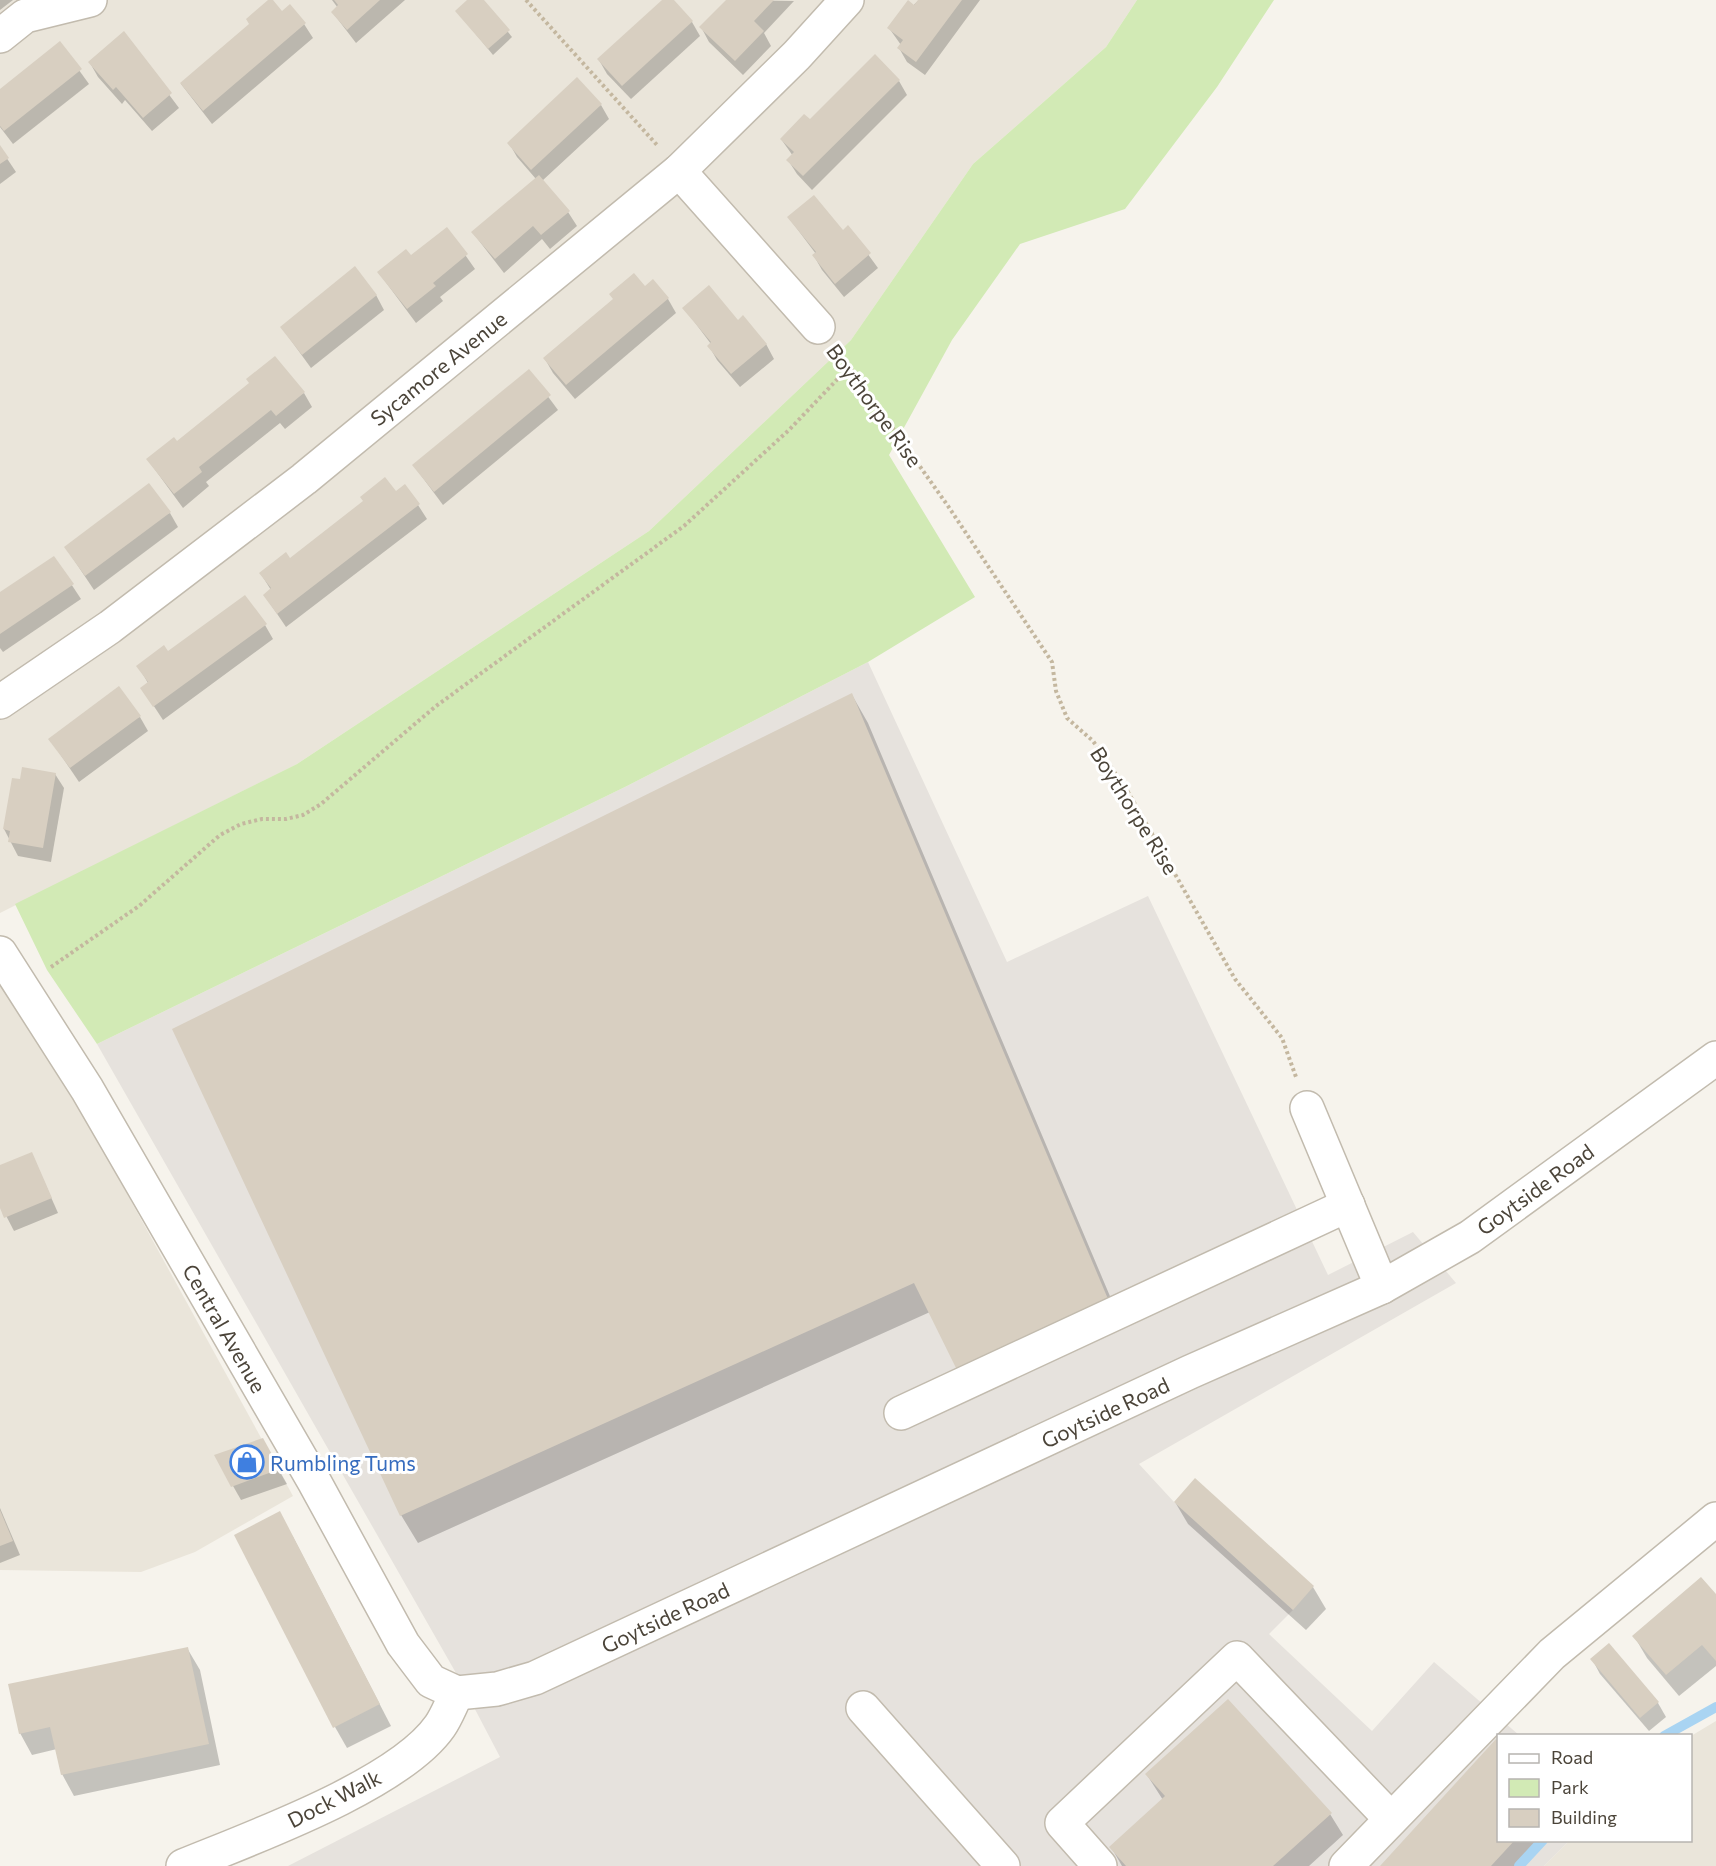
<svg xmlns="http://www.w3.org/2000/svg" width="1716" height="1866" font-family="Commissioner,sans-serif">
	<style>
		.residential { fill: #eae5da }
		.industrial { fill: #e6e2dd }
		.green { fill: #d2eab5 }
		.shadow { fill: #0003 }
		.lines { fill: none; stroke-linecap: round; stroke-linejoin: round }
		.stream { stroke: #a9d4f2; stroke-width: 10 }
		.building { fill: #d8cfc1 }
		.minor-casing { stroke: #c2bbae; stroke-width: 36 }
		.path { stroke: #c4b79f; stroke-width: 4; stroke-dasharray: 3 3; stroke-linecap: butt }
		.minor { stroke: #fff; stroke-width: 33 }
		.labels { text-anchor: middle; dominant-baseline: central; stroke-width: 6; stroke-linejoin: round; paint-order: stroke }
		.street-label { font-size: 21px; fill: #4b4439; stroke: #fff }
		.shop-label { font-size: 21px; fill: #366cbe; stroke: #fff; text-anchor: start }
	</style>
	<rect width="100%" height="100%" fill="#f6f3ec"/>
	<g class="residential">
		<polygon points="0,0 1137,0 1106,47 973,164 851,340 649,531 297,764 0,913"/>
		<polygon points="0,967 41,1037 293,1496 195,1552 141,1572 0,1570"/>
		<polygon points="1716,1721 1716,1866 1544,1866 1569,1841 1690,1840 1691,1736"/>
	</g>
	<polygon class="industrial" points="868,662 1007,962 1148,896 1328,1275 1413,1232 1456,1283 1139,1464 1174,1502 1293,1610 1269,1634 1372,1731 1434,1662 1519,1735 1498,1736 1498,1840 1569,1841 1544,1866 288,1866 500,1757 456,1673 97,1044 627,786"/>
	<polygon class="green" points="1137,0 1274,0 1217,87 1125,209 1020,244 952,340 889,455 975,597 868,662 627,786 97,1044 47,970 15,904 297,764 649,531 851,340 973,164 1106,47"/>
	<g class="shadow">
		<polygon points="0,0 13,0 0,10"/>
		<polygon points="271,0 282,13 304,24 313,38 212,124 181,84 250,25"/>
		<polygon points="332,0 405,0 356,43 333,13 338,8"/>
		<polygon points="469,0 482,0 512,37 493,55 457,11"/>
		<polygon points="664,0 672,0 692,22 700,36 631,99 607,74 599,60"/>
		<polygon points="728,0 794,1 764,33 771,46 743,75 709,42 701,27"/>
		<polygon points="919,0 980,0 925,75 907,62 899,48 901,45 889,28"/>
		<polygon points="123,33 179,108 152,131 125,100 122,104 98,77 90,63"/>
		<polygon points="60,44 89,84 13,144 0,127 0,91"/>
		<polygon points="899,81 907,95 812,190 797,174 788,160 793,156 781,139 810,121"/>
		<polygon points="601,105 609,119 542,181 568,212 577,226 550,249 542,239 504,273 473,233 536,179 517,157 509,143"/>
		<polygon points="0,148 16,172 0,184"/>
		<polygon points="789,218 842,232 848,227 878,268 844,297 822,270 814,256 816,254"/>
		<polygon points="447,229 475,269 440,297 443,301 416,323 379,273 411,258"/>
		<polygon points="645,288 668,299 676,313 575,399 553,373 545,359"/>
		<polygon points="376,295 384,310 311,368 282,328"/>
		<polygon points="684,308 737,322 766,344 774,359 740,387 717,360 709,346 711,344"/>
		<polygon points="529,371 558,410 443,505 414,466"/>
		<polygon points="304,393 312,407 285,429 280,423 206,482 209,486 183,508 148,460 177,443"/>
		<polygon points="396,493 418,505 427,519 286,627 265,596 271,590 261,574 290,560"/>
		<polygon points="170,513 178,527 94,590 66,548"/>
		<polygon points="54,558 81,599 3,652 0,648 0,594"/>
		<polygon points="265,625 273,639 163,720 142,688 148,683 138,666 168,653"/>
		<polygon points="852,695 868,723 1123,1327 975,1397 930,1312 418,1543 401,1515"/>
		<polygon points="140,717 148,731 79,782 50,739"/>
		<polygon points="55,774 64,788 51,862 18,856 4,829 21,781"/>
		<polygon points="32,1154 58,1213 14,1231 0,1204 0,1167"/>
		<polygon points="262,1440 287,1484 241,1500 216,1456"/>
		<polygon points="1195,1480 1313,1587 1326,1609 1306,1630 1188,1524 1175,1502"/>
		<polygon points="0,1508 20,1555 0,1563"/>
		<polygon points="292,1535 391,1726 347,1748 335,1727"/>
		<polygon points="1716,1596 1716,1666 1679,1696 1647,1658 1634,1636"/>
		<polygon points="1608,1645 1658,1703 1666,1717 1649,1731 1600,1674 1592,1659"/>
		<polygon points="187,1648 200,1670 220,1765 74,1796 62,1774 57,1749 32,1755 20,1733"/>
		<polygon points="1496,1741 1498,1744 1498,1840 1546,1840 1523,1866 1382,1866"/>
		<polygon points="1147,1775 1330,1814 1343,1835 1309,1866 1122,1866 1111,1847 1163,1800"/>
	</g>
	<g class="lines">
		<g class="stream">
			<polyline points="1664,1736 1716,1707"/>
			<polyline points="1519,1866 1543,1840"/>
		</g>
	</g>
	<g class="building">
		<polygon points="268,0 273,0 282,11 290,4 306,23 203,111 180,83 249,24 246,19"/>
		<polygon points="334,0 380,0 347,30 331,12 338,5"/>
		<polygon points="467,0 484,0 510,30 488,49 455,11"/>
		<polygon points="662,0 674,0 693,21 622,86 597,59"/>
		<polygon points="726,0 774,0 754,21 764,31 735,61 699,27"/>
		<polygon points="908,0 914,5 918,0 962,0 916,62 897,48 903,40 887,28"/>
		<polygon points="124,31 172,93 143,118 116,87 113,90 88,62"/>
		<polygon points="60,41 82,69 4,131 0,126 0,89"/>
		<polygon points="875,54 900,80 803,176 786,160 794,152 780,139 804,114 810,119"/>
		<polygon points="577,77 602,104 531,170 507,143"/>
		<polygon points="0,145 9,158 0,164"/>
		<polygon points="539,175 570,211 541,235 533,226 495,259 471,232"/>
		<polygon points="814,195 843,230 848,225 871,253 835,284 812,255 816,252 787,217"/>
		<polygon points="447,227 468,254 433,283 436,286 407,309 377,272 406,249 411,255"/>
		<polygon points="355,266 377,295 302,355 280,327"/>
		<polygon points="634,273 645,286 653,279 669,298 566,385 543,358 613,299 609,294"/>
		<polygon points="709,285 738,320 743,315 767,344 731,374 707,346 711,342 682,308"/>
		<polygon points="275,356 305,392 276,416 271,410 199,467 202,472 174,494 146,459 174,437 177,441 249,383 246,379"/>
		<polygon points="529,369 551,395 434,492 412,465"/>
		<polygon points="385,477 396,491 405,484 420,504 277,614 263,595 271,588 259,573 286,552 290,558 363,501 360,497"/>
		<polygon points="149,483 171,512 85,576 64,547"/>
		<polygon points="54,556 74,584 0,634 0,592"/>
		<polygon points="245,595 267,624 153,707 140,688 148,682 136,666 164,645 168,651"/>
		<polygon points="119,686 141,716 70,768 48,739"/>
		<polygon points="852,693 1108,1299 957,1370 914,1283 400,1516 172,1029"/>
		<polygon points="22,767 56,773 43,848 8,842 10,831 3,829 12,778 20,779"/>
		<polygon points="32,1152 52,1198 4,1218 0,1208 0,1165"/>
		<polygon points="263,1438 280,1469 231,1487 214,1455"/>
		<polygon points="1195,1478 1314,1586 1293,1610 1174,1502"/>
		<polygon points="0,1510 13,1541 0,1546"/>
		<polygon points="280,1511 380,1704 333,1728 234,1535"/>
		<polygon points="1701,1577 1716,1594 1716,1661 1702,1645 1666,1675 1632,1636"/>
		<polygon points="1609,1643 1659,1702 1640,1718 1590,1659"/>
		<polygon points="188,1647 209,1744 61,1775 50,1727 19,1734 8,1684"/>
		<polygon points="1228,1699 1332,1813 1273,1866 1126,1866 1109,1847 1165,1796 1145,1774"/>
		<polygon points="1496,1739 1498,1742 1498,1840 1515,1840 1491,1866 1380,1866"/>
	</g>
	<g class="lines">
		<defs>
			<g id="minor">
				<polyline points="0,36 25,16 90,0"/>
				<polyline points="679,171 818,327"/>
				<polyline points="0,702 110,627 304,479 679,171 797,55 847,0"/>
				<polyline points="0,953 87,1089 315,1483 403,1644 431,1681 457,1693"/>
				<polyline points="1307,1108 1382,1287"/>
				<polyline points="901,1413 1348,1205"/>
				<polyline points="457,1693 497,1689 535,1678 1190,1372 1382,1287 1470,1237 1716,1058"/>
				<polyline points="863,1708 1003,1866"/>
				<path d="M183 1866C251 1838 399 1785 440 1726 447 1716 451 1704 457 1693"/>
				<polyline points="1100,1866 1062,1823 1237,1658 1391,1819"/>
				<polyline points="1346,1866 1552,1654 1716,1519"/>
			</g>
		</defs>
		<use href="#minor" class="minor-casing"/>
		<g class="path">
			<polyline points="526,0 657,145"/>
			<polyline points="840,354 948,506 1052,662 1056,691 1067,718 1093,741 1128,792 1235,979 1282,1038 1296,1077"/>
			<polyline points="51,967 139,906 220,835 241,824 262,819 286,819 303,815 321,804 436,706 684,526 789,430 850,366"/>
		</g>
		<use href="#minor" class="minor"/>
	</g>
	<defs>
		<symbol id="shop-ring" viewBox="-11 -11 22 22"><circle r="9.5" fill="#fff" stroke="#3f7fe0" stroke-width="1.5"/><path d="M-5-2.5h2.3a2.7 3.5 0 0 1 5.4 0H5L5.5 6h-11ZM-1.5-2.5h3a1.5 2.3 0 0 0-3 0Z" fill="#3f7fe0"/></symbol>
	</defs>
	<g fill-rule="evenodd">
		<use href="#shop-ring" x="228" y="1443" width="38" height="38"/>
	</g>
	<g class="labels">
		<g class="street-label">
			<text transform="translate(438 368) rotate(-39)">Sycamore Avenue</text>
			<text transform="translate(875 405) rotate(54)">Boythorpe Rise</text>
			<text transform="translate(1135 810) rotate(58)">Boythorpe Rise</text>
			<text transform="translate(1535 1189) rotate(-36)">Goytside Road</text>
			<text transform="translate(225 1328) rotate(60)">Central Avenue</text>
			<text transform="translate(1105 1412) rotate(-25)">Goytside Road</text>
			<text transform="translate(665 1617) rotate(-25)">Goytside Road</text>
			<text transform="translate(334 1798) rotate(-27)">Dock Walk</text>
		</g>
		<g class="shop-label">
			<text x="270" y="1462">Rumbling Tums</text>
		</g>
	</g>
	<rect x="1497" y="1734" width="195" height="108" fill="#ffffff" stroke="#b7b4b0" stroke-width="1.5"/>
	<rect x="1509" y="1754" width="30" height="9" fill="#ffffff" stroke="#b7b4b0" stroke-width="1.5"/>
	<text x="1551" y="1764" font-size="18" fill="#4b4439">Road</text>
	<rect x="1509" y="1779" width="30" height="18" fill="#d2eab5" stroke="#b7b4b0" stroke-width="1.5"/>
	<text x="1551" y="1794" font-size="18" fill="#4b4439">Park</text>
	<rect x="1509" y="1809" width="30" height="18" fill="#d8cfc1" stroke="#b7b4b0" stroke-width="1.5"/>
	<text x="1551" y="1824" font-size="18" fill="#4b4439">Building</text>
</svg>
